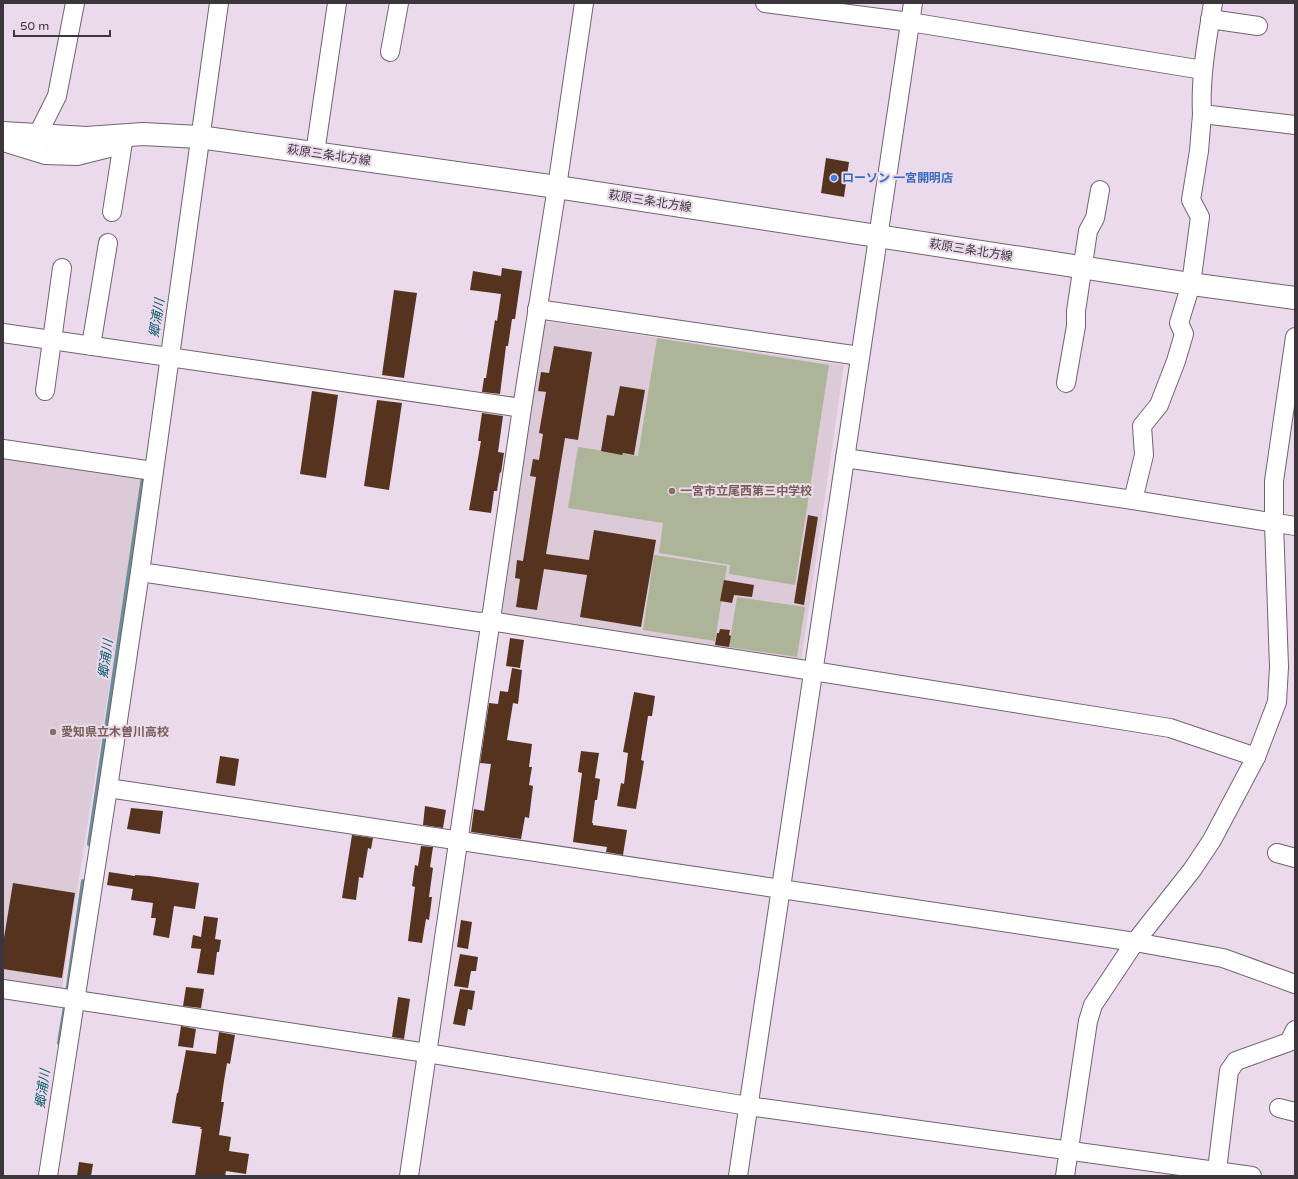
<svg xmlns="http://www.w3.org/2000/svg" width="1298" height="1179" font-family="'Varela Round','Noto Sans JP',sans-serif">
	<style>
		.education { fill: #dccad9 }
		.green { fill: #adb599 }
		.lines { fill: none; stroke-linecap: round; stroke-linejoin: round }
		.stream { stroke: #698f97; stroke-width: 4 }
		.building { fill: #56331e }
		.minor-casing { stroke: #716372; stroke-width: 20 }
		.major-casing { stroke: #716372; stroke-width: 24 }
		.minor { stroke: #fff; stroke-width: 18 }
		.major { stroke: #fff; stroke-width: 22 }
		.shop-dot { fill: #3f7fe0; stroke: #ebdaec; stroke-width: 1.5 }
		.education-dot { fill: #8d6e63; stroke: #ebdaec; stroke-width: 1.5 }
		.labels { text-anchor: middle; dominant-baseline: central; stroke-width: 4; stroke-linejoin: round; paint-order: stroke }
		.street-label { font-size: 12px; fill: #3c353c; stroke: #ebdaec }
		.shop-label { font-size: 12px; font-weight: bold; fill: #366cbe; stroke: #ebdaec; text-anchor: start }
		.education-label { font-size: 12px; font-weight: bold; fill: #785e54; stroke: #ebdaec; text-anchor: start }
		.water-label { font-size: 13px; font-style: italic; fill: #075b66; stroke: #ebdaec }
	</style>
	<rect width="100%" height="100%" fill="#ebdaec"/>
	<g class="education">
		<polygon points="543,321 844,365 801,662 500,618"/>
		<polygon points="3,457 142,478 61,993 3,985"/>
	</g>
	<g class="green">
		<polygon points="657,338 829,365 795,585 729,574 730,565 659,553 663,523 568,508 578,447 638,456"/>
		<polygon points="654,555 727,566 715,641 643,630"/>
		<polygon points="737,597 805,607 797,657 729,647"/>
	</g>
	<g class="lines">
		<g class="stream">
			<polyline points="89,844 143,477"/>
			<polyline points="67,993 83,881"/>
			<polyline points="59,1043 65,1006"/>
		</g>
	</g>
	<g class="building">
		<polygon points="826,158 849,162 844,197 821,193"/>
		<polygon points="502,268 522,271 515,319 512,319 508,346 506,346 500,394 482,392 484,378 486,378 495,320 497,321 501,294 470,290 473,271 501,276"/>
		<polygon points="394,290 417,293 404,378 382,375"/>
		<polygon points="554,346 592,352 578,440 565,438 546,554 589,560 594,530 656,540 641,627 580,617 587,575 544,569 537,610 516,607 520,579 515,578 517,560 523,561 536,477 530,476 533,459 539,460 543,434 539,433 546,392 538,391 541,372 549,373"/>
		<polygon points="620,386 645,390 634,455 623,453 622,455 601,451 607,415 614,416"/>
		<polygon points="312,391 338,395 326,478 300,474"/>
		<polygon points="377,400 402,403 389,490 364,486"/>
		<polygon points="482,413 503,416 498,452 504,453 501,473 500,472 497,491 494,491 491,513 469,510 481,441 478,441"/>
		<polygon points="808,515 818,517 804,605 794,603"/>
		<polygon points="724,580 754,585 752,597 734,595 732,603 720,601"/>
		<polygon points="720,629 730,630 729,635 731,636 729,647 715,645 717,633 719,633"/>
		<polygon points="510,638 524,640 520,668 506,666"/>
		<polygon points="512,668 522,670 518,704 513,703 507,740 532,744 529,767 532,767 529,785 533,786 529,818 525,817 521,839 471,832 474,809 484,811 491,764 480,763 489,703 498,704 500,691 508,692"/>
		<polygon points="634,692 655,696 652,716 648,716 641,760 644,761 636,809 617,806 621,783 624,784 628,753 623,752"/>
		<polygon points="581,751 599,753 595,778 600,779 597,800 595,800 592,823 593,823 593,825 627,830 623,855 606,852 607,847 573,842 582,773 578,772"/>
		<polygon points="220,756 239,759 235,786 216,783"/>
		<polygon points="425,806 446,810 443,828 423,825"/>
		<polygon points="131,808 163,811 160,834 127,829"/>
		<polygon points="352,835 373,838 371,849 368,848 363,878 359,877 356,900 342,898"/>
		<polygon points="421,846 433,847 430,867 433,868 429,897 432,897 429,920 426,919 422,943 408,941 415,887 412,886 415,865 418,866"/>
		<polygon points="109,872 135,876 135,875 150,876 199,883 195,909 174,906 169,938 153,935 156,918 151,918 153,903 131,900 133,889 107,885"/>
		<polygon points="13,883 75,893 62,978 3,969 3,944"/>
		<polygon points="204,916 218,918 215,939 221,940 219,952 217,952 214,975 197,973 201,949 191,948 193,935 201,937"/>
		<polygon points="461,920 472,922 468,949 457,947"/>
		<polygon points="460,954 478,957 476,971 471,971 468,988 454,986"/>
		<polygon points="186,987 204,989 201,1008 183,1006"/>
		<polygon points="460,989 475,991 472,1010 468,1009 465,1026 453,1024"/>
		<polygon points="398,997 410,999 404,1039 392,1037"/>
		<polygon points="181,1026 196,1029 193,1048 178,1046"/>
		<polygon points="219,1032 235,1035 230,1064 227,1063 224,1081 221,1102 224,1102 219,1135 231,1137 229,1151 249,1154 246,1174 226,1171 225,1176 195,1176 202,1129 200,1129 201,1127 172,1123 177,1093 178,1093 186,1050 216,1054"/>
		<polygon points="79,1162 93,1164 91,1176 77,1176"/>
	</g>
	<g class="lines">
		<defs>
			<g id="minor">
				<polyline points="765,3 910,22 1203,70"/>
				<path d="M1213 3C1207 40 1200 77 1202 114L1295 125"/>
				<polyline points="1210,19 1258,26"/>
				<polyline points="390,52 399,3"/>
				<polyline points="37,136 57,96 75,3"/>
				<polyline points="3,142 45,155 77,156 109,148 124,136"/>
				<polyline points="315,153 337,3"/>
				<polyline points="112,212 124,136"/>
				<polyline points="537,309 860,356"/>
				<polyline points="3,333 522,408"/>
				<polyline points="91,346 108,243"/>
				<polyline points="1066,383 1076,326 1076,311 1088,231 1095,218 1100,190"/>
				<polyline points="45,391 62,268"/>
				<polyline points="3,449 153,471"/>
				<polyline points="845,458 1133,500 1295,526"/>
				<polyline points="1133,500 1144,455 1142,426 1159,405 1176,361 1184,334 1179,323 1191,284 1200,217 1191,200 1199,151 1202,114"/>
				<polyline points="140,572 479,622 490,621 813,671 1170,728 1256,757"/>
				<polyline points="108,788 1135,942 1223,958 1295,984"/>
				<polyline points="1277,853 1295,858"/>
				<polyline points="3,989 427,1053 748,1106 1252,1176"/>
				<polyline points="1279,1108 1295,1112"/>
				<polyline points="1217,1170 1229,1071 1236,1061 1289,1042 1295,1030"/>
				<polyline points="48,1176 108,788 140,572 219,3"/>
				<polyline points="409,1176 522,408 557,187 584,3"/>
				<polyline points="738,1176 913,3"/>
				<polyline points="1065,1176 1088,1021 1093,1005 1135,942 1192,870 1212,840 1256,757 1277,702 1279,667 1274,523 1274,481 1295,337"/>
			</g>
			<polyline id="major" points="3,133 86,138 143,134 199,137 557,187 1191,284 1295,298"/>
		</defs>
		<use href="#minor" class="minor-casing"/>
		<use href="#major" class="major-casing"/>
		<use href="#minor" class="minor"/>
		<use href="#major" class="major"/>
	</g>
	<circle class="shop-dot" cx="834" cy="178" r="4"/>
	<g class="education-dot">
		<circle cx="672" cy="491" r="4"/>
		<circle cx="53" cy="732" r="4"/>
	</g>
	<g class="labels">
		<g class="street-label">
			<text transform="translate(329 155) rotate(8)">萩原三条北方線</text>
			<text transform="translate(650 201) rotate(9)">萩原三条北方線</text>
			<text transform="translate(971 250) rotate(9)">萩原三条北方線</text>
		</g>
		<g class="shop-label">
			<text x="842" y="178">ローソン 一宮開明店</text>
		</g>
		<g class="education-label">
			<text x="680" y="491">一宮市立尾西第三中学校</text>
			<text x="61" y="732">愛知県立木曽川高校</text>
		</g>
		<g class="water-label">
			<text transform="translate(157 318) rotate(-81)">郷浦川</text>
			<text transform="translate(106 659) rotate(-82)">郷浦川</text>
			<text transform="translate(43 1089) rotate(-82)">郷浦川</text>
		</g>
	</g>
	<rect width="1298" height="1179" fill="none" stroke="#3c353c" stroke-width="8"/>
	<path d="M14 30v6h96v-6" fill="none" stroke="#3c353c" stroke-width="2"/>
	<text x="20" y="30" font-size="12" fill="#3c353c" stroke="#ebdaec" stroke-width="3" paint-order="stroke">50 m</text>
</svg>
